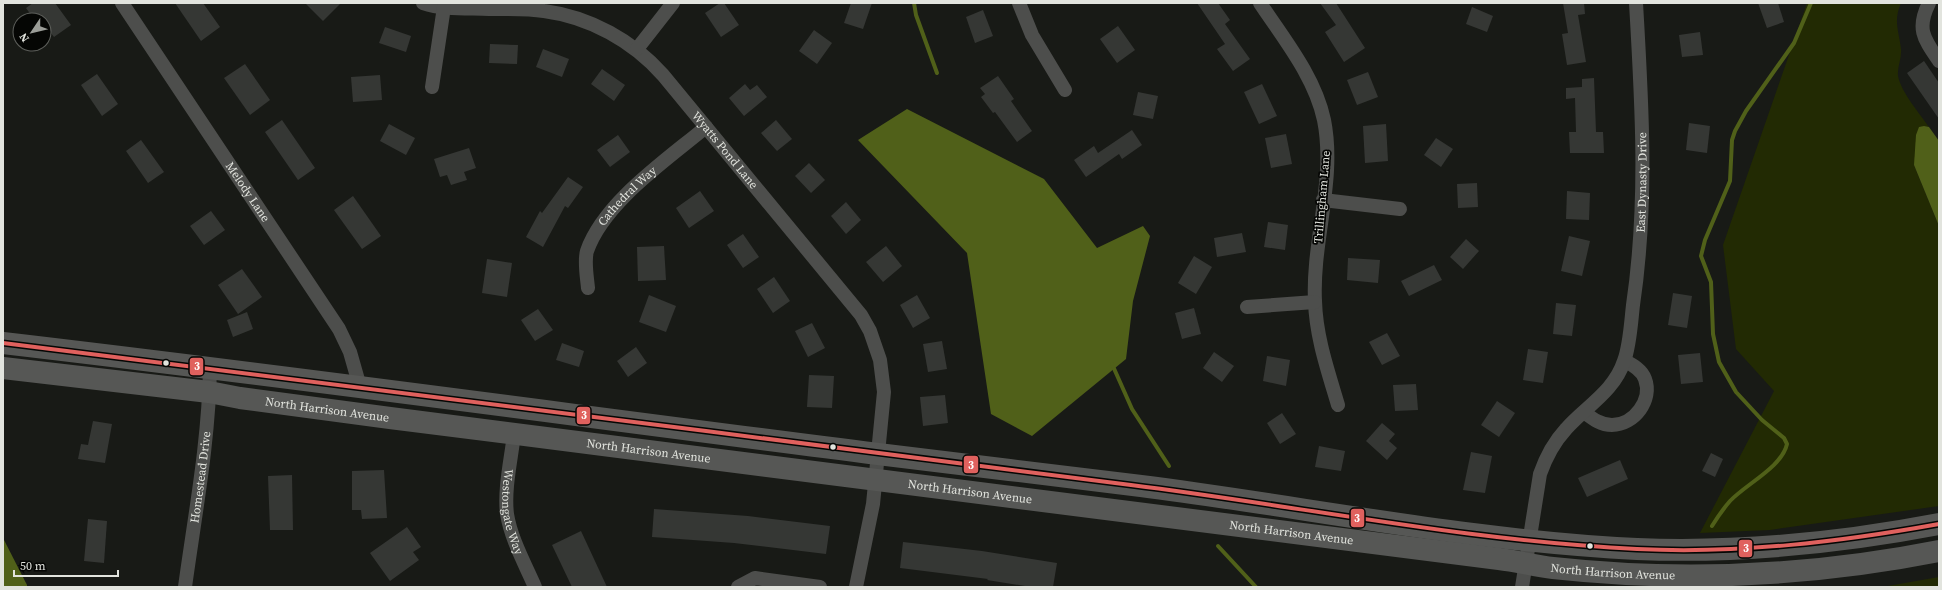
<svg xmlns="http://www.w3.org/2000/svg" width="1942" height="590" font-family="'Source Serif 4',serif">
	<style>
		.green { fill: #222a03 }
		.water { fill: #506019 }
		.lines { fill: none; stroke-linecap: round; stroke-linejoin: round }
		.stream { stroke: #506019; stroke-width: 4 }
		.building { fill: #353734 }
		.street { stroke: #4d4e4c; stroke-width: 14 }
		.primary { stroke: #565755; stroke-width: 22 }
		.bus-1-casing { stroke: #050604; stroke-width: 7 }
		.bus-1 { stroke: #e0615e; stroke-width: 4 }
		.bus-dot { fill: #e2e4de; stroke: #050604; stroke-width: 1.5 }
		.labels { text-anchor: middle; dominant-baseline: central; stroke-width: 3.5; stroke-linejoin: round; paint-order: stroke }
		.street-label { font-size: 12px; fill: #e2e4de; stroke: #050604 }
		.line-badge { stroke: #050604; stroke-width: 1.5 }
		.badge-label { font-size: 11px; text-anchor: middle; font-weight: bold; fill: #fff }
	</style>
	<rect width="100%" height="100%" fill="#181a16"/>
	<g class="green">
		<path d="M1807 3H1901C1893 21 1899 31 1901 49 1902 58 1897 67 1898 76 1901 92 1920 114 1929 127L1924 126 1914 165 1939 226V506L1770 530 1700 533 1774 391 1736 349 1723 245Z"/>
		<polygon points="1939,577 1939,587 1882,587"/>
	</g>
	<g class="water">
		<polygon points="907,109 1044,179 1097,248 1143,226 1150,236 1133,301 1126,359 1032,436 991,414 967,253 858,140"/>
		<polygon points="1924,126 1929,127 1939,141 1939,226 1914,165 1916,135 1919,127"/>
		<polygon points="3,538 27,585 27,587 3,587"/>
	</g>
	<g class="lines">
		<g class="stream">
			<polyline points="914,3 916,15 937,73"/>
			<polyline points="1112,364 1132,409 1169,466"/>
			<path d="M1712 526C1717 518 1723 509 1730 501 1746 484 1782 467 1787 444L1784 438 1762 420 1736 392 1719 362 1713 334 1711 282 1701 256 1705 240 1730 181 1732 140 1735 131 1746 111 1794 43 1811 3"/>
			<polyline points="1218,546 1256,587"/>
		</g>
	</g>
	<g class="building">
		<polygon points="33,3 55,3 71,25 54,37 44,24 44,20 41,20 39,16 34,19 26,8"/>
		<polygon points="175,3 203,3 220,27 201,41"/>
		<polygon points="305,3 341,3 323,21"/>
		<polygon points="720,3 724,3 739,25 721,37 705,13"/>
		<polygon points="851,3 872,3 863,29 844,23"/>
		<polygon points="1197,3 1218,3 1230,20 1225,24 1250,59 1233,71 1217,49 1225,44"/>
		<polygon points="1320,3 1336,3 1365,48 1344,62 1325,32 1336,25"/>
		<polygon points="1563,3 1584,3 1585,14 1578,15 1586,62 1567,65 1562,34 1568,33"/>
		<polygon points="1758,3 1778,3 1784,22 1767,28"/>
		<polygon points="1472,7 1493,16 1487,32 1466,24"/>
		<polygon points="983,10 993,36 975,43 966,17"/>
		<polygon points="1118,26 1135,50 1117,63 1100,39"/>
		<polygon points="385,27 411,36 406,52 379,43"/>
		<polygon points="814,30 832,43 817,64 799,51"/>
		<polygon points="1700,32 1703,55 1682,57 1679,35"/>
		<polygon points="490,44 518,45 517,64 489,63"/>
		<polygon points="543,49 569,59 562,77 536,67"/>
		<polygon points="1924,61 1939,83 1939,119 1907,73"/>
		<polygon points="245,64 270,100 250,115 224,78"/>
		<polygon points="602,69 625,85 614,101 591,84"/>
		<polygon points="1368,72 1378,97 1357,105 1347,80"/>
		<polygon points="97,74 118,104 102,116 81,85"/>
		<polygon points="380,75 382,100 353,102 351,77"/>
		<polygon points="998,76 1014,99 1011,101 1032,131 1017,142 995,112 993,113 981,97 985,94 980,88"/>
		<polygon points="1594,78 1596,132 1603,132 1604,153 1570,153 1569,132 1576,132 1575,98 1566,99 1566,88 1582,87 1582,79"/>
		<polygon points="745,84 750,90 757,85 767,97 744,116 729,98"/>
		<polygon points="1262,84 1277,116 1259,124 1244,92"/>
		<polygon points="1138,92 1158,96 1153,119 1133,115"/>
		<polygon points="282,120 315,168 298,180 265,132"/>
		<polygon points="776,120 792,139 777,151 761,133"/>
		<polygon points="1689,123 1710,126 1707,153 1686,150"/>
		<polygon points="389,124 415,138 406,155 380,141"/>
		<polygon points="1386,124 1388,161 1365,163 1363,126"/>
		<polygon points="1132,130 1142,145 1122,159 1119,154 1086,177 1074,160 1094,146 1098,153"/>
		<polygon points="1286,134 1292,164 1271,168 1265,138"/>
		<polygon points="618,135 630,152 610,167 597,150"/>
		<polygon points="1436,138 1453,149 1441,167 1424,155"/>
		<polygon points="141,140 164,172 148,183 126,151"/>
		<polygon points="469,148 476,168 464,172 467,180 451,185 447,175 440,177 434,159"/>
		<polygon points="809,163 825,180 811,193 795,176"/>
		<polygon points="568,177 583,187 568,208 565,206 543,247 526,237 540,211 542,213"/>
		<polygon points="1477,183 1478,207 1458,208 1457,184"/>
		<polygon points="700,191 714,211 689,228 676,208"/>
		<polygon points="1567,191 1590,193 1589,220 1566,219"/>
		<polygon points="353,196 381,236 362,249 334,210"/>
		<polygon points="846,202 861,220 846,234 831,216"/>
		<polygon points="211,211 225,230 204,245 190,226"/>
		<polygon points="1268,222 1288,225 1285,250 1264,247"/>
		<polygon points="1242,233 1246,252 1217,257 1214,238"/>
		<polygon points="743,234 759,257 743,268 727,245"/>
		<polygon points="1569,236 1590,241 1582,276 1561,271"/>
		<polygon points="1466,239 1479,251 1463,269 1450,257"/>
		<polygon points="664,246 666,280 638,281 637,247"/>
		<polygon points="886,246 902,266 883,282 866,262"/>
		<polygon points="1194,256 1212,267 1196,294 1178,283"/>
		<polygon points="1348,258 1380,260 1378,283 1347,280"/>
		<polygon points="487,259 512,263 507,297 482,293"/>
		<polygon points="1434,265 1442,280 1409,296 1401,281"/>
		<polygon points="242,269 262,297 238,314 218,285"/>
		<polygon points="774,277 790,301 773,313 757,289"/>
		<polygon points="1673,293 1692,296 1687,328 1668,325"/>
		<polygon points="649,295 676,306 666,332 639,322"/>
		<polygon points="917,295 930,318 913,328 900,305"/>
		<polygon points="1556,303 1576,305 1572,336 1553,334"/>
		<polygon points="1194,308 1201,334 1182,339 1175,313"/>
		<polygon points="538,309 553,330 535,341 521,320"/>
		<polygon points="247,312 253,329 233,337 227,320"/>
		<polygon points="812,323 825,348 808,357 795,331"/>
		<polygon points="1387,333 1400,356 1382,365 1369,342"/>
		<polygon points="942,341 947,369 928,372 923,344"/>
		<polygon points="562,343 584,351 579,367 556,360"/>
		<polygon points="636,347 647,363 628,377 617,361"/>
		<polygon points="1528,349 1548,352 1543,383 1523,380"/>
		<polygon points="1214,352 1234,366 1222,382 1203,368"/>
		<polygon points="1700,353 1703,382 1681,384 1678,355"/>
		<polygon points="1267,356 1290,360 1286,386 1263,381"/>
		<polygon points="809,375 834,376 832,408 807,407"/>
		<polygon points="1416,384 1418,410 1395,411 1393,385"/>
		<polygon points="945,395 948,423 923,426 920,397"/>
		<polygon points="1497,401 1515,413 1499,437 1481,425"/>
		<polygon points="1282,413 1296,434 1280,444 1267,423"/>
		<polygon points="93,421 112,424 105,463 78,459 81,444 88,445"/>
		<polygon points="1382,423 1395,434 1389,441 1397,448 1387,460 1366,441"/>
		<polygon points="1319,446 1345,451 1341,471 1315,467"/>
		<polygon points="1471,452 1492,456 1485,493 1463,490"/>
		<polygon points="1711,453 1723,459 1715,477 1702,471"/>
		<polygon points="1620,460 1628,479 1587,497 1578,478"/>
		<polygon points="384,470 387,518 362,519 361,510 352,510 352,471"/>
		<polygon points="292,475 293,530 270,530 268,476"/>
		<polygon points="654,509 748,516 830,526 826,554 734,543 652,537"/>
		<polygon points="88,519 107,521 104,563 84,561"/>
		<polygon points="407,527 421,547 413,552 419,560 390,581 370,553"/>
		<polygon points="581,531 607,587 572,587 552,545"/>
		<polygon points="903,542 982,551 1057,563 1053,587 1031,587 987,580 988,579 900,568"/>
	</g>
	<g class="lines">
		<g class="street">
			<path id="s1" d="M122 3 339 329 350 352 360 387"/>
			<path id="s2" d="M423 3C444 10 468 8 489 9 508 9 527 8 544 11 590 17 633 41 663 75L861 315 870 331 880 360 884 392 873 504 856 587"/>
			<polyline points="1019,3 1032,35 1065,90"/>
			<path d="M1260 3C1284 39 1315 77 1324 120 1336 180 1312 241 1315 301 1316 337 1328 371 1338 405"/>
			<path d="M1929 3C1916 29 1924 39 1939 61"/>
			<polyline points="637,49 673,3"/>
			<polyline points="432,87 444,7"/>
			<polyline points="1323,200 1400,209"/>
			<path id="s3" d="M588 288C587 277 584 261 587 251 604 202 668 159 706 127"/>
			<polyline points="1247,307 1315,302"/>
			<path d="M1585 413C1593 419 1601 425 1612 425 1634 425 1653 400 1645 379 1642 370 1633 365 1625 361"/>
			<path id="s4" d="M514 434C511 460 504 489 507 514 511 539 525 564 535 587"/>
			<path id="s5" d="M185 587C195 514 209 441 210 367"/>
			<polyline points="738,587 755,578 820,587"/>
			<path id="s6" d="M1522 587 1540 474C1546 457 1554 442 1566 429 1585 407 1614 392 1624 361 1630 345 1631 322 1633 305 1648 204 1642 104 1636 3"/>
		</g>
		<g class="primary">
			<path d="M3 343C295 377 586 417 878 454 966 465 1053 475 1141 486 1306 507 1470 541 1637 549 1738 553 1840 543 1939 524"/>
			<path id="s7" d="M3 368 209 392 240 398 390 418 1499 559C1517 561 1535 566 1553 568 1681 582 1813 576 1939 551"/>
		</g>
		<defs>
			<path id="bus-1" d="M3 343C379 388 755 438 1131 485 1300 506 1467 541 1637 549 1738 554 1839 542 1939 524"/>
		</defs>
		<use href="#bus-1" class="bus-1-casing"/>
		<use href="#bus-1" class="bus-1"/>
	</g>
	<g class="bus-dot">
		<circle cx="166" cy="363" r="3.5"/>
		<circle cx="833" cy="447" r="3.5"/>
		<circle cx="1590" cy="546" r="3.5"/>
	</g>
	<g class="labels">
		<g class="street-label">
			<text stroke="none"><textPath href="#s2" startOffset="357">Wyatts Pond Lane</textPath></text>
			<text stroke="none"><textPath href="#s6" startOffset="437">East Dynasty Drive</textPath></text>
			<text stroke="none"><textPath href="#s1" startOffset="227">Melody Lane</textPath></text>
			<text transform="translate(1322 197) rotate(-85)">Trillingham Lane</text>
			<text stroke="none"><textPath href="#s3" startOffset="106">Cathedral Way</textPath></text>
			<text stroke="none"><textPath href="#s7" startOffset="327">North Harrison Avenue</textPath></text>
			<text stroke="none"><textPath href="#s7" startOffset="651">North Harrison Avenue</textPath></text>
			<text stroke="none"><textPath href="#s5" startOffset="111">Homestead Drive</textPath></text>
			<text stroke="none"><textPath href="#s7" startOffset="975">North Harrison Avenue</textPath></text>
			<text stroke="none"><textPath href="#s4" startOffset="79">Westongate Way</textPath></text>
			<text stroke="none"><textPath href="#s7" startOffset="1299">North Harrison Avenue</textPath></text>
			<text stroke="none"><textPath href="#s7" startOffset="1623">North Harrison Avenue</textPath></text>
		</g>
	</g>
	<g class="line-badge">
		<rect x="189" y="357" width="15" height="19" rx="4" fill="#e0615e"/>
		<rect x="576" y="406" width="15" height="19" rx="4" fill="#e0615e"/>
		<rect x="963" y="455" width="16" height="19" rx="4" fill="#e0615e"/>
		<rect x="1350" y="508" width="15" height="20" rx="4" fill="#e0615e"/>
		<rect x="1738" y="539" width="15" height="19" rx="4" fill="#e0615e"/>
	</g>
	<g class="badge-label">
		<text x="197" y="370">3</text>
		<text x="584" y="419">3</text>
		<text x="971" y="469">3</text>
		<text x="1357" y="522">3</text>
		<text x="1746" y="552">3</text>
	</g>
	<rect width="1942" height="590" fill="none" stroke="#e2e4de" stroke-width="8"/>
	<g transform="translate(32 32) rotate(235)"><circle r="19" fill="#050604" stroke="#5d5f5b"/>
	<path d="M0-3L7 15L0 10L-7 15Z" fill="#9b9d98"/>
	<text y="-6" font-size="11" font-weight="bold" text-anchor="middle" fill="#e2e4de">N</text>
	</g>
	<path d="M14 570v6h104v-6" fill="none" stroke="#e2e4de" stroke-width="2"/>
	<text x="20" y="570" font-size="12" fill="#e2e4de" stroke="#050604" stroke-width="3" paint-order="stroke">50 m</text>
</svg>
